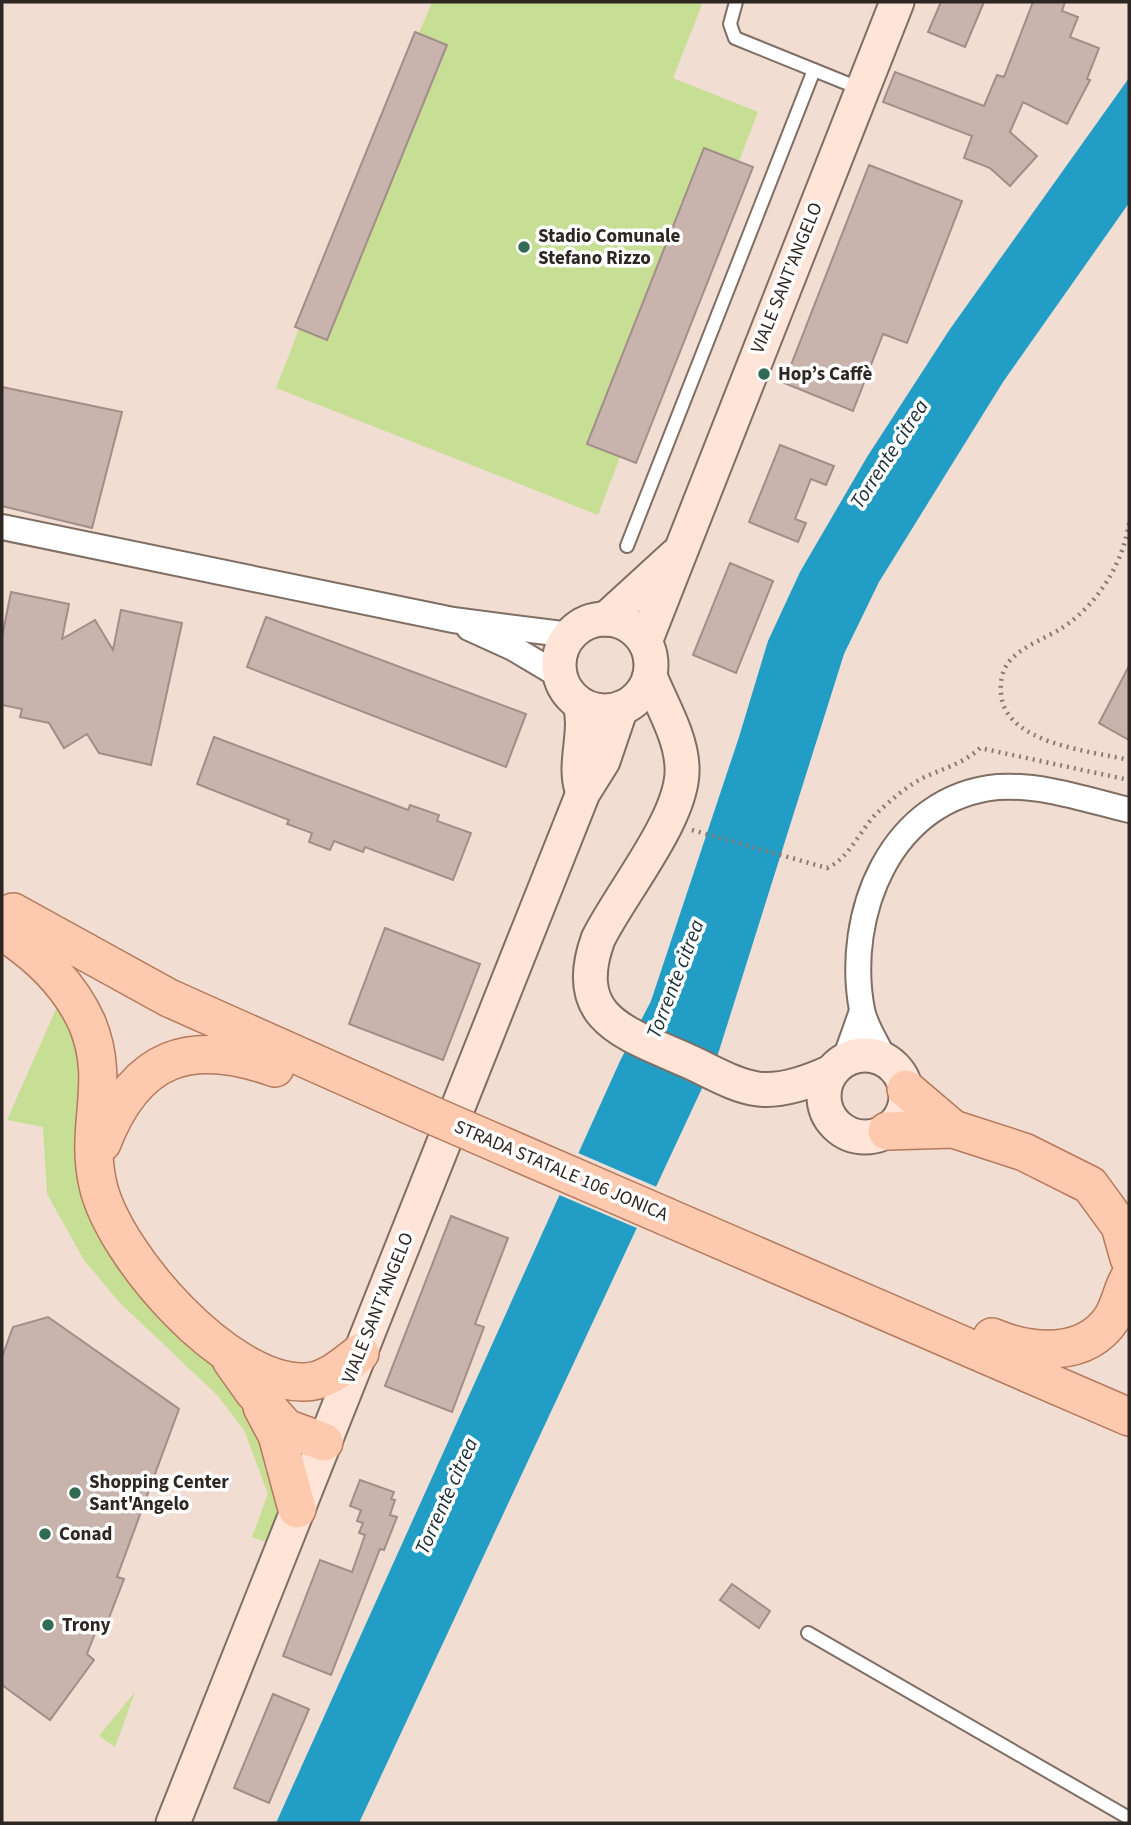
<svg xmlns="http://www.w3.org/2000/svg" width="1131" height="1825" font-family="'Source Sans 3',sans-serif">
	<style>
		.green { fill: #c6df95 }
		.water { fill: #229dc5 }
		.pier { fill: #f1ddd2 }
		.building { fill: #c9b3ad; stroke: #a28d88; stroke-width: 2 }
		.lines { fill: none; stroke-linecap: round; stroke-linejoin: round }
		.service-casing { stroke: #7f6e64; stroke-width: 16 }
		.minor-casing { stroke: #7f6e64; stroke-width: 28 }
		.secondary-casing { stroke: #7f6e64; stroke-width: 37 }
		.primary-casing { stroke: #b47a5b; stroke-width: 40 }
		.path { stroke: #897c75; stroke-width: 4.5; stroke-dasharray: 2 5; stroke-linecap: butt }
		.service { stroke: #fff; stroke-width: 12 }
		.minor { stroke: #fff; stroke-width: 24 }
		.secondary { stroke: #fee5d7; stroke-width: 33 }
		.primary { stroke: #fdcaaf; stroke-width: 37 }
		.primary-bridge-casing { stroke: #b47a5b; stroke-width: 40; stroke-linecap: butt }
		.primary-bridge { stroke: #fdcaaf; stroke-width: 37 }
		.poi-dot { fill: #326b53; stroke: #fff; stroke-width: 2.5 }
		.labels { text-anchor: middle; dominant-baseline: central; stroke-width: 7; stroke-linejoin: round; paint-order: stroke }
		.poi-label { font-size: 19px; font-weight: bold; fill: #2d2622; stroke: #fff; text-anchor: start }
		.street-label { font-size: 19px; fill: #2d2622; stroke: #fff }
		.water-label { font-size: 21px; font-style: italic; fill: #1a2e36; stroke: #fff }
	</style>
	<rect width="100%" height="100%" fill="#f1ddd2"/>
	<g class="green">
		<polygon points="432,2 703,2 673,78 758,112 739,161 753,167 636,463 620,457 598,515 276,388 299,329 295,327 415,32 419,33"/>
		<polygon points="61,998 83,1035 82,1152 239,1385 283,1500 268,1543 252,1537 268,1494 244,1430 218,1396 119,1302 84,1260 47,1194 43,1127 7,1120"/>
		<polygon points="135,1692 115,1747 99,1736"/>
	</g>
	<polygon class="water" points="1129,78 1129,203 1003,382 879,582 844,654 718,1054 359,1823 276,1823 620,1061 651,1001 739,737 768,641 800,572 867,457 950,329"/>
	<polygon class="pier" points="576,1152 659,1188 639,1229 557,1194"/>
	<g class="building">
		<polygon points="941,2 984,2 965,47 928,32"/>
		<polygon points="1033,2 1065,2 1062,11 1078,17 1070,37 1099,48 1087,79 1090,80 1067,124 1023,102 1010,132 1037,156 1010,186 990,168 964,158 972,136 883,102 895,72 984,106 997,75 1004,77"/>
		<polygon points="415,32 447,45 327,340 295,327"/>
		<polygon points="704,148 753,167 636,463 587,444"/>
		<polygon points="869,165 962,201 907,343 883,334 853,411 784,383"/>
		<polygon points="2,387 122,412 92,528 2,506"/>
		<polygon points="780,445 834,466 826,485 811,479 795,519 806,523 798,542 749,522"/>
		<polygon points="730,563 773,581 736,673 693,655"/>
		<polygon points="11,592 69,604 62,639 95,620 113,650 121,610 182,623 151,765 99,753 87,734 64,748 49,723 20,717 22,709 2,705 2,637"/>
		<polygon points="266,617 526,714 506,767 247,667"/>
		<polygon points="1129,666 1129,740 1099,723"/>
		<polygon points="214,737 408,810 410,805 439,815 437,821 471,833 453,880 365,847 363,852 334,841 330,850 309,842 312,833 287,824 289,820 197,784"/>
		<polygon points="385,928 480,964 443,1060 349,1024"/>
		<polygon points="451,1216 508,1238 475,1324 484,1327 452,1412 385,1386"/>
		<polygon points="48,1317 179,1409 117,1577 124,1579 107,1623 100,1620 87,1654 94,1660 50,1720 2,1685 2,1357 13,1327"/>
		<polygon points="360,1480 394,1492 391,1499 395,1500 390,1515 397,1517 384,1550 380,1549 331,1675 283,1656 320,1560 352,1572 365,1535 359,1533 363,1523 357,1521 361,1510 350,1506"/>
		<polygon points="732,1584 770,1611 759,1628 720,1600"/>
		<polygon points="273,1694 309,1709 269,1803 234,1788"/>
	</g>
	<g class="lines">
		<defs>
			<g id="service">
				<polyline points="736,2 730,24 735,38 861,89"/>
				<polyline points="627,546 814,70"/>
				<polyline points="808,1633 1129,1818"/>
			</g>
			<g id="minor">
				<polyline points="2,527 453,620 570,635"/>
				<polyline points="469,628 513,648 560,676"/>
				<polyline points="845,1059 862,1011"/>
				<path d="M884 1059C877 1043 865 1026 862 1010 844 914 891 797 998 787 1041 784 1087 800 1129 810"/>
			</g>
			<g id="secondary">
				<polyline points="606,619 676,555"/>
				<circle cx="605" cy="665" r="46"/>
				<polyline points="645,642 897,2"/>
				<path d="M650 676C661 704 681 736 682 767 685 816 621 892 598 939 569 1020 626 1033 688 1061 709 1070 734 1086 758 1089 782 1092 809 1082 831 1072"/>
				<path d="M580 704C588 733 573 763 582 790"/>
				<circle cx="865" cy="1096" r="41"/>
				<polyline points="173,1823 583,793 603,761 621,708"/>
			</g>
			<g id="primary">
				<polyline points="13,912 169,998 427,1113"/>
				<path d="M2 931C38 954 69 983 87 1023 112 1083 84 1125 98 1185 114 1255 227 1384 304 1382 326 1382 343 1366 360 1353"/>
				<polyline points="906,1089 953,1129"/>
				<polyline points="887,1131 953,1129 1024,1152 1090,1185 1120,1226 1129,1258"/>
				<path d="M102 1143C136 1055 191 1038 275 1068"/>
				<polyline points="667,1217 1129,1417"/>
				<path d="M992 1337C1030 1353 1085 1359 1112 1318 1120 1305 1122 1290 1129 1278"/>
				<polyline points="231,1360 253,1391 286,1428 324,1442"/>
				<polyline points="262,1407 277,1435 297,1509"/>
			</g>
		</defs>
		<use href="#service" class="service-casing"/>
		<use href="#minor" class="minor-casing"/>
		<use href="#secondary" class="secondary-casing"/>
		<use href="#primary" class="primary-casing"/>
		<g class="path">
			<path d="M1129 523C1123 564 1097 605 1062 628 1046 638 1020 647 1008 663 1002 671 1000 683 1001 693 1004 744 1091 751 1129 760"/>
			<path d="M692 830 827 868C849 859 861 828 878 812 892 799 911 783 927 776 947 767 964 763 980 748L1129 780"/>
		</g>
		<use href="#service" class="service"/>
		<use href="#minor" class="minor"/>
		<use href="#secondary" class="secondary"/>
		<use href="#primary" class="primary"/>
		<defs>
			<polyline id="primary-bridge" points="427,1113 667,1217"/>
		</defs>
		<use href="#primary-bridge" class="primary-bridge-casing"/>
		<use href="#primary-bridge" class="primary-bridge"/>
	</g>
	<g class="poi-dot">
		<circle cx="524" cy="247" r="7"/>
		<circle cx="764" cy="374" r="7"/>
		<circle cx="75" cy="1493" r="7"/>
		<circle cx="45" cy="1534" r="7"/>
		<circle cx="48" cy="1625" r="7"/>
	</g>
	<g class="labels">
		<g class="poi-label">
			<text x="538" y="236">Stadio Comunale<tspan x="538" dy="22">Stefano Rizzo</tspan></text>
			<text x="778" y="374">Hop’s Caffè</text>
			<text x="89" y="1482">Shopping Center<tspan x="89" dy="22">Sant'Angelo</tspan></text>
			<text x="59" y="1534">Conad</text>
			<text x="62" y="1625">Trony</text>
		</g>
		<g class="street-label">
			<text transform="translate(787 278) rotate(-68)">VIALE SANT'ANGELO</text>
			<text transform="translate(561 1171) rotate(23)">STRADA STATALE 106 JONICA</text>
			<text transform="translate(378 1308) rotate(-68)">VIALE SANT'ANGELO</text>
		</g>
		<g class="water-label">
			<text transform="translate(889 454) rotate(-57)">Torrente citrea</text>
			<text transform="translate(675 979) rotate(-69)">Torrente citrea</text>
			<text transform="translate(446 1496) rotate(-66)">Torrente citrea</text>
		</g>
	</g>
	<rect width="1131" height="1825" fill="none" stroke="#2d2622" stroke-width="7"/>
</svg>
